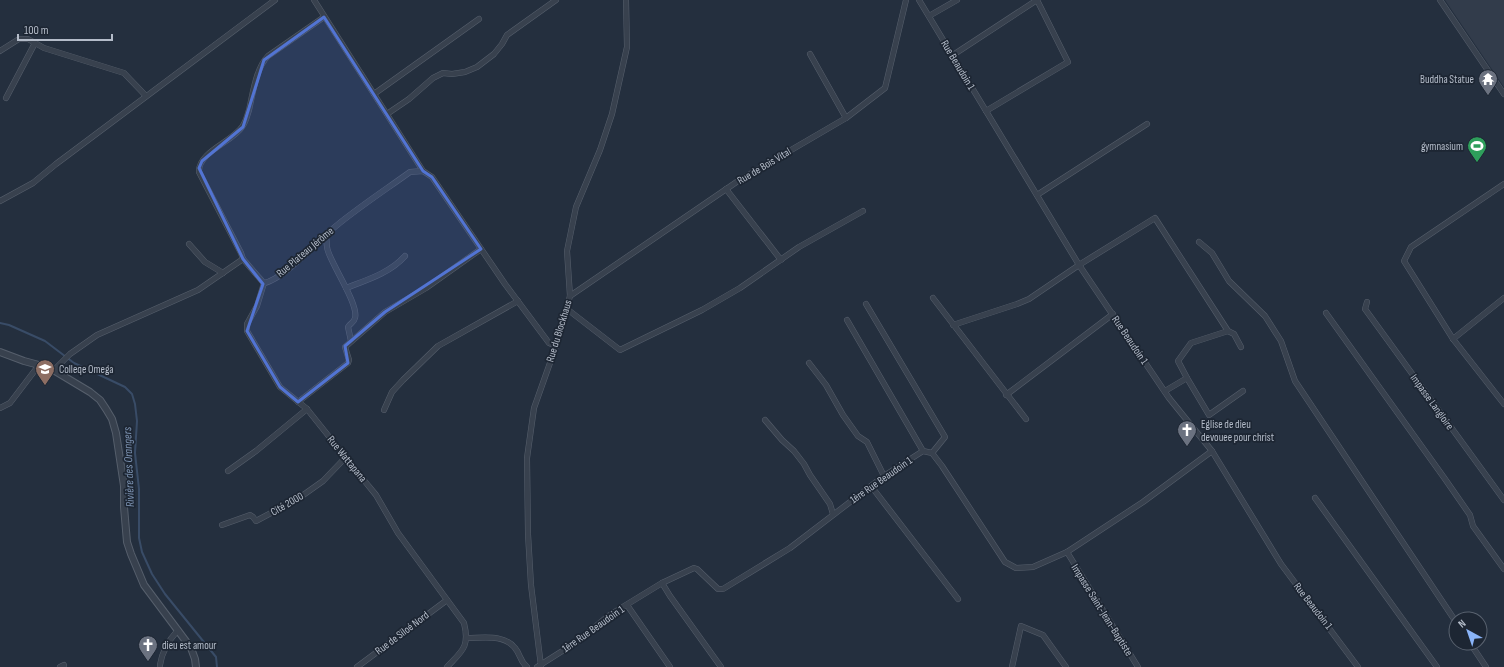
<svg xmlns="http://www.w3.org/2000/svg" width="1504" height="667" font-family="'Sofia Sans Condensed',sans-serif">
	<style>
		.airport { fill: #323c4b }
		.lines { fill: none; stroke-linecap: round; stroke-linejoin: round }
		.stream { stroke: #394c67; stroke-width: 2 }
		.minor-casing { stroke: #565f6c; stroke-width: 6 }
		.tertiary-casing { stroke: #565f6c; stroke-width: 8 }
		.minor { stroke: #38414e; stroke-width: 5 }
		.tertiary { stroke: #38414e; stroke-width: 6 }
		.marked { fill: #5274d3; fill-opacity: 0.2; stroke: #5274d3; stroke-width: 3; stroke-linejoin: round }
		.labels { text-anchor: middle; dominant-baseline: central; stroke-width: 3.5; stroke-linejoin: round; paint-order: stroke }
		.street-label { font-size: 11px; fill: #b4bcc9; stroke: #1d2633 }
		.poi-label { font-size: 11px; fill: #b4bcc9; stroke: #1d2633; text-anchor: start }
		.water-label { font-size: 12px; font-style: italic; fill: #7c92b1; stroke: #1d2633 }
	</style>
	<rect width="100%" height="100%" fill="#242f3e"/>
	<polygon class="airport" points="1445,0 1504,0 1504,87"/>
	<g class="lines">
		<polyline class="stream" points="0,323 9,325 45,341 74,363 125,387 132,394 135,404 137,421 135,453 139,489 139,538 142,552 152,574 165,594 216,657 217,667"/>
		<defs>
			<g id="minor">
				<polyline points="314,0 423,171"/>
				<polyline points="919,0 1079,265 1169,398 1212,451 1281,564 1358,667"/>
				<polyline points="1440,0 1504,94"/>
				<polyline points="929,16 957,0"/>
				<path d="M324 17 268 56C256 68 253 93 249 110 247 116 246 122 242 127 232 142 198 152 199 172L241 253 243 259 262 281 264 283C283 280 319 240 336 226 359 207 385 190 410 172L423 171 432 177 505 284 549 343 556 346"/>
				<polyline points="0,51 19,39 28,39 44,48 124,73 146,96"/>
				<polyline points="810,54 846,118"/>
				<polyline points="953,55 1037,0 1068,62 986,111"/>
				<polyline points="374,94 479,19"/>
				<polyline points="6,98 35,43"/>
				<polyline points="387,114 409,99 433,78 443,73 452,74 465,72 477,67 494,54 502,44 507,35 556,0"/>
				<polyline points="1504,184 1411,247 1404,261 1453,339 1504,404"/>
				<polyline points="726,189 781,260"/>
				<polyline points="1037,195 1147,124"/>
				<polyline points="0,201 33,183 56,164 275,0"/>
				<path d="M326 235C327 240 326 246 328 251 332 265 359 305 355 318 354 323 350 323 348 327L351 341"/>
				<polyline points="1199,242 1212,253 1229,281 1265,316 1281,341 1295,381 1456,622"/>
				<polyline points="189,244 205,262 223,273"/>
				<path d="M264 283 257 306 247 324V331L280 387 307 409 367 484 376 495 398 533 464 623C470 647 462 651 447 667"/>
				<path d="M346 288C367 280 390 273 405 256"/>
				<polyline points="570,296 738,181 846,118 885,88 906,0"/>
				<polyline points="933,298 1026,419"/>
				<polyline points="1367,302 1365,309 1504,500"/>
				<polyline points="866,304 945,437 932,453"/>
				<polyline points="567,309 620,350 702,310 740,288 799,247 863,211"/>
				<polyline points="1326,313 1445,479 1470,515 1473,526 1504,569"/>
				<polyline points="847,320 923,451"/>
				<polyline points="953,325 1017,304 1029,299 1079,265 1155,218 1228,331"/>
				<polyline points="1453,339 1504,298"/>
				<polyline points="809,363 826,385 843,415 858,436 867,442 884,476"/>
				<polyline points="54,370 70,354 97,335 198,290 243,259"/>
				<polyline points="1187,378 1209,415 1243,391"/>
				<polyline points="1165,391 1187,378 1178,361 1191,343 1228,331 1234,334 1241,347"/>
				<polyline points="1006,395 1113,314"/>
				<polyline points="298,402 348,363 349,360 345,347 385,312 426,288 481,249"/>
				<polyline points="0,408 10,403 39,365"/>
				<polyline points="384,410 392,392 403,380 438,346 518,301"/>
				<polyline points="765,420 782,440 794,451 804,464 810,475 830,504 833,514"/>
				<polyline points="228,471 256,451 307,409"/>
				<polyline points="871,486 958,599"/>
				<polyline points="1315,498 1437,667"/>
				<polyline points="222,525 250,515 253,517 256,521 299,498 323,481 345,458"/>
				<polyline points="1067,552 1138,667"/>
				<polyline points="662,583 670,596 721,667"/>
				<polyline points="627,605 670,667"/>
				<path d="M467 638C484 638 504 634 515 648 521 655 519 660 527 667"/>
				<polyline points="1470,643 1486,667"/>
				<path d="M160 665C162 651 168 641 178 630"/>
				<polyline points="541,666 531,585 528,534 527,458 534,408 556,346 570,296 567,251 576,207 600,150 612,114 627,47 626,0"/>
				<polyline points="60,667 64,665"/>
				<polyline points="357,667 447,600"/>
				<polyline points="537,667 578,641 608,616 662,583 694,568 697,569 718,589 723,589 790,548 884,476 923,451 932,453 942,466 1005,562 1016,568 1033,567 1067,552 1143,502 1212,451"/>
				<polyline points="1012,667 1021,626 1043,635 1066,667"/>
			</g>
			<polyline id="tertiary" points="0,352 24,361 50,368 90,392 100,400 106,409 112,419 116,433 124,486 124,507 127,542 131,554 144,585 191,648 195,659 196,667"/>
		</defs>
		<use href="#minor" class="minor-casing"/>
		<use href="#tertiary" class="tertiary-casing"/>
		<use href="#minor" class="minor"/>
		<use href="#tertiary" class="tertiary"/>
	</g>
	<path class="marked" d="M324 17 423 171 432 177 481 249 385 312 345 346 348 363 298 402 280 387 247 331 263 284 243 259 199 168 202 161 243 127 264 60Z"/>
	<defs>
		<symbol id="temple-pin" viewBox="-11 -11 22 30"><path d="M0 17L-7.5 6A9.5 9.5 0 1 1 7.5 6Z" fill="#6b7280" stroke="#1d2633"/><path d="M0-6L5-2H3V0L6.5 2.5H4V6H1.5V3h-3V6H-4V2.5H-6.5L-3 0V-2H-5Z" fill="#fff"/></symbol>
		<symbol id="stadium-pin" viewBox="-11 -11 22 30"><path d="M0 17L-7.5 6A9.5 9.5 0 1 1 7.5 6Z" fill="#2e9e5b" stroke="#1d2633"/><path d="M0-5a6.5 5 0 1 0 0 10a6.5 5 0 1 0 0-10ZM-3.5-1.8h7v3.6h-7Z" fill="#fff"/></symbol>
		<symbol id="school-pin" viewBox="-11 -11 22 30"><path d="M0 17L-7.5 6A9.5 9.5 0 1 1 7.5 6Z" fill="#8d6e63" stroke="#1d2633"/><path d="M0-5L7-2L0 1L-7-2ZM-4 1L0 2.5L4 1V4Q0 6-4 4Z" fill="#fff"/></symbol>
		<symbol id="church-pin" viewBox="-11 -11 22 30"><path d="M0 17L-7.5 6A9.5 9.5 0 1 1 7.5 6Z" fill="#6b7280" stroke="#1d2633"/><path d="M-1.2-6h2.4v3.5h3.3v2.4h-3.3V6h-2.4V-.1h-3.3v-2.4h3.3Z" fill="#fff"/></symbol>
	</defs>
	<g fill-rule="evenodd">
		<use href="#temple-pin" x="1477" y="68" width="22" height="30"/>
		<use href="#stadium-pin" x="1466" y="135" width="22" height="30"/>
		<use href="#school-pin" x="34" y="358" width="22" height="30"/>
		<use href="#church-pin" x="1176" y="419" width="22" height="30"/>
		<use href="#church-pin" x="137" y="634" width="22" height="30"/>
	</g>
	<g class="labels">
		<g class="street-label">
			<text transform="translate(958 65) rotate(59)">Rue Beaudoin 1</text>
			<text transform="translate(764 166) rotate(-31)">Rue de Bois Vital</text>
			<text transform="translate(305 252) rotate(-40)">Rue Plateau Jérôme</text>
			<text transform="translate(559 331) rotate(-73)">Rue du Blockhaus</text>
			<text transform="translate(1130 340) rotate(56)">Rue Beaudoin 1</text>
			<text transform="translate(1432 402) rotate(54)">Impasse Langloire</text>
			<text transform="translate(347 459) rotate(51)">Rue Wattapana</text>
			<text transform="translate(881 480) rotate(-35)">1ère Rue Beaudoin 1</text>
			<text transform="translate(287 504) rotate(-30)">Cité 2000</text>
			<text transform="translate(1313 606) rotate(52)">Rue Beaudoin 1</text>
			<text transform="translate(1102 610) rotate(58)">Impasse Saint-Jean-Baptiste</text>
			<text transform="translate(593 629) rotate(-35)">1ère Rue Beaudoin 1</text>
			<text transform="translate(402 633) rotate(-37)">Rue de Siloé Nord</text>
		</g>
		<g class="poi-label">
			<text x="1474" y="79" text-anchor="end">Buddha Statue</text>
			<text x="1463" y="146" text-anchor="end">gymnasium</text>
			<text x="59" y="369">Colleqe Omega</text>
			<text x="1201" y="424">Eglise de dieu<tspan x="1201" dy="13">devouee pour christ</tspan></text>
			<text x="162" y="645">dieu est amour</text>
		</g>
		<g class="water-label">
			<text transform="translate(129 467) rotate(-92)">Rivière des Orangers</text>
		</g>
	</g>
	<g transform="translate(1468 631) rotate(320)"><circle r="19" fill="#1d2633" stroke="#59626f"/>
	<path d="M0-3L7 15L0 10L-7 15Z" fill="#8ab4f8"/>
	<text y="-6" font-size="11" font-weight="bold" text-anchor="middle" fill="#b4bcc9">N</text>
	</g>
	<path d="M18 34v6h94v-6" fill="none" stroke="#b4bcc9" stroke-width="2"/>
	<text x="24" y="34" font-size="12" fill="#b4bcc9" stroke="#1d2633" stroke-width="3" paint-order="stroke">100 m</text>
</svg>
